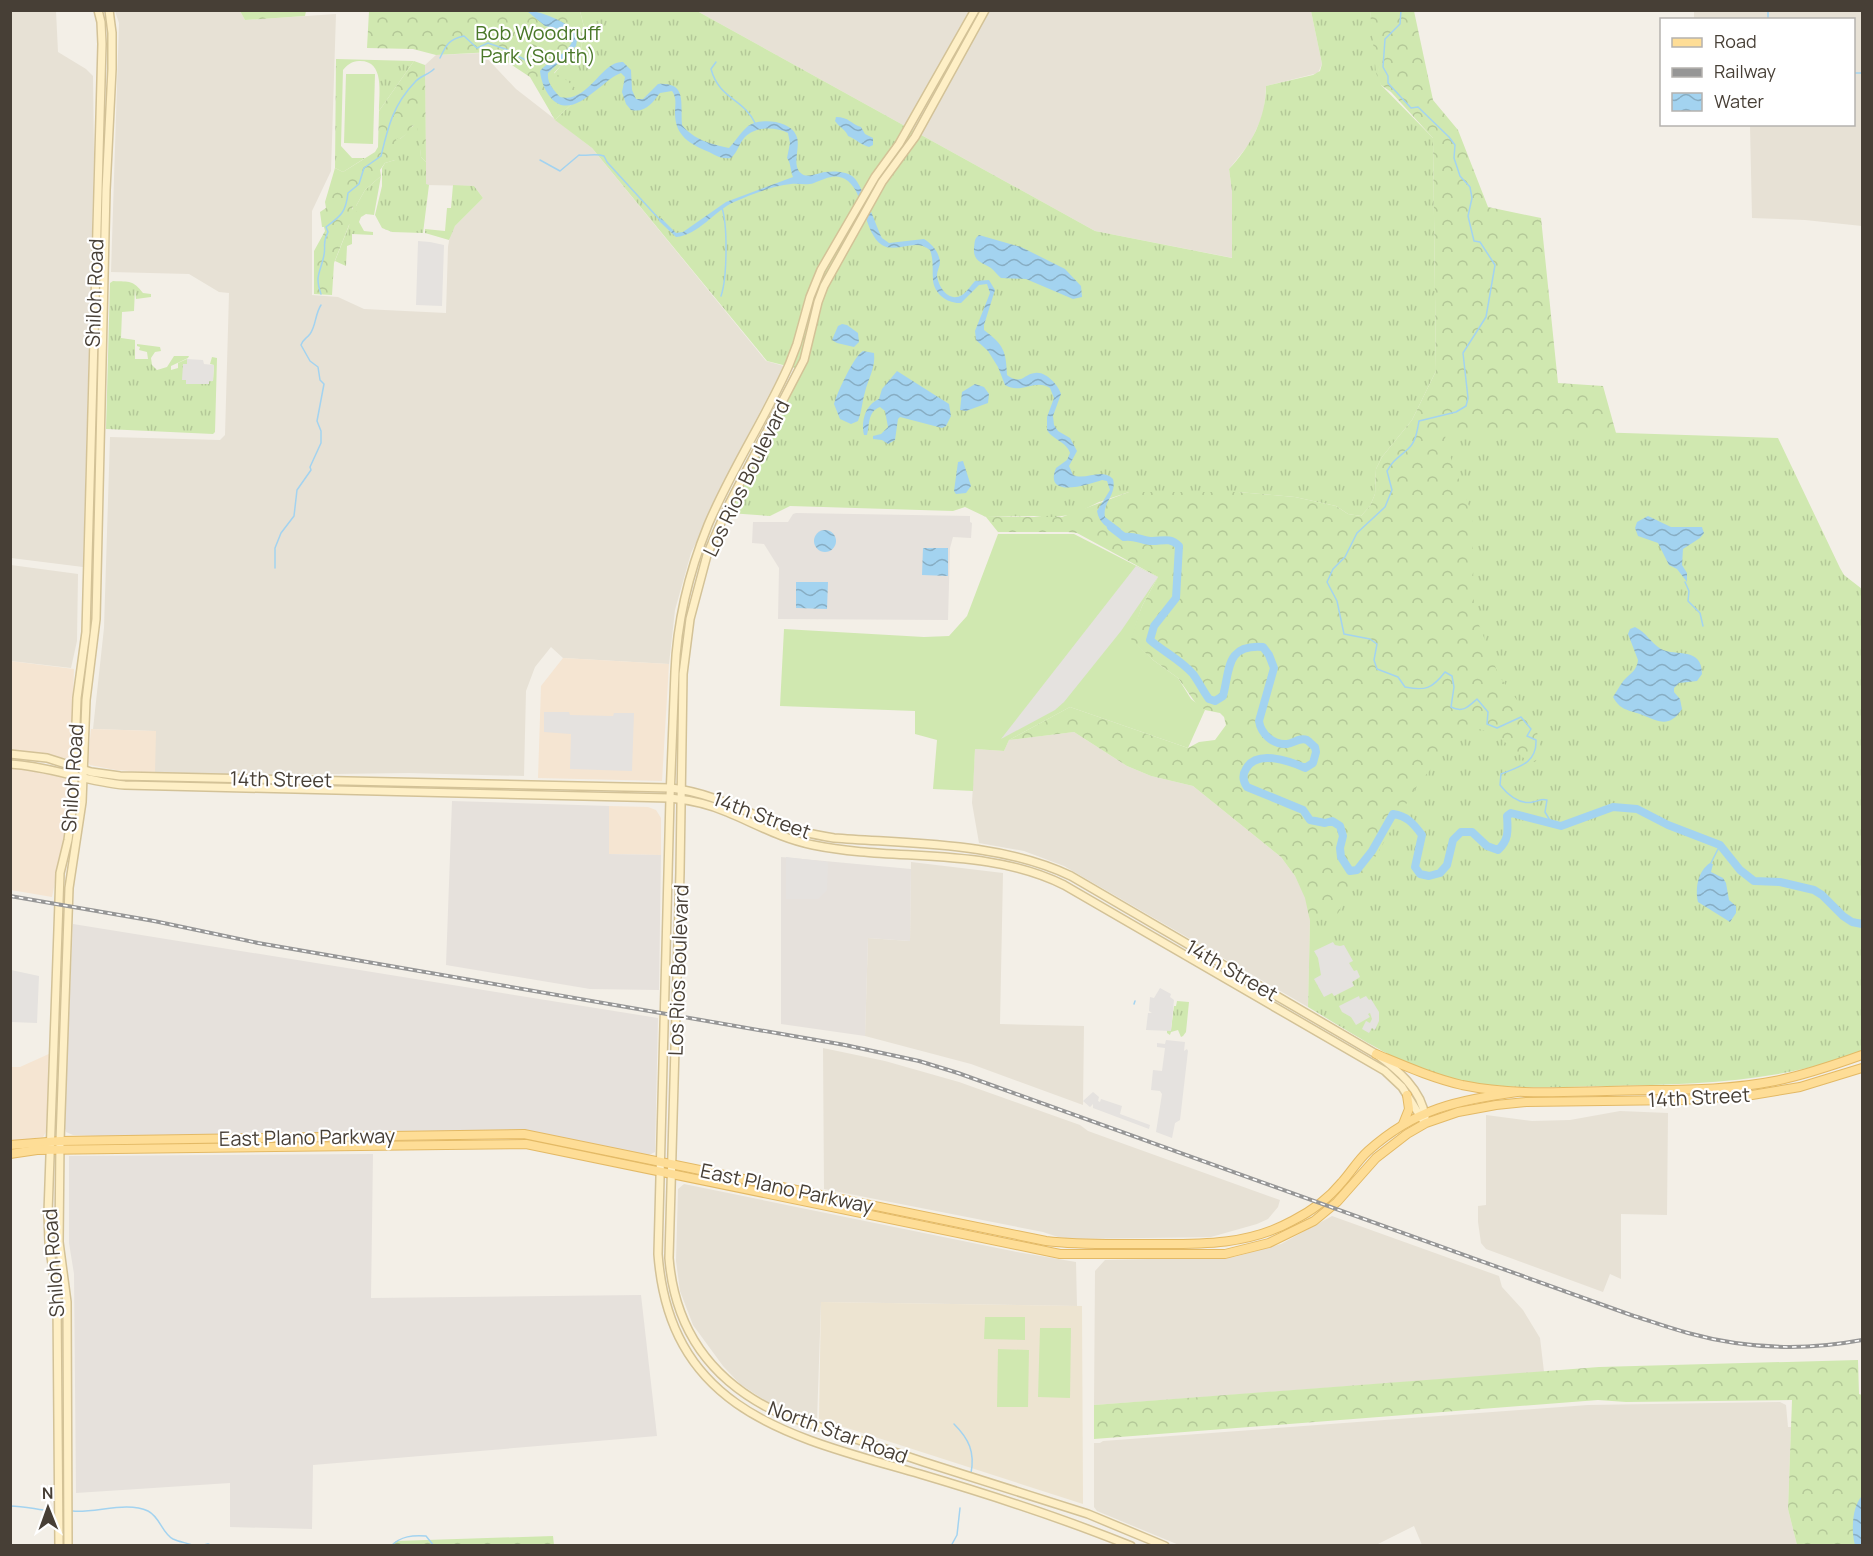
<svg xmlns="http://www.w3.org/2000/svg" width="1873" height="1556" font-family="Manrope,sans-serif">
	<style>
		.residential { fill: #e7e1d5 }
		.commercial { fill: #f5e5d2 }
		.industrial { fill: #e6e1dc }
		.education { fill: #ede4d1 }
		.grass { fill: url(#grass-tufts) }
		.forest { fill: url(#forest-crowns) }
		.pitch { fill: #d0e8b0 }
		.parking { fill: #e5e2df }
		.water { fill: url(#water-waves) }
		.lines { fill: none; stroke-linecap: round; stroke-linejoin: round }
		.stream { stroke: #a3d3f0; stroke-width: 1.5 }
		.river { stroke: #a3d3f0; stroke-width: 8 }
		.secondary-casing { stroke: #d3c297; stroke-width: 10 }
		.primary-casing { stroke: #e3b965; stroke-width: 10 }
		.secondary { stroke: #feefc6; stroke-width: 7 }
		.primary { stroke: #fedd96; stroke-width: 8 }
		.rail-casing { stroke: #969696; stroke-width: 4 }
		.rail { stroke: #fff; stroke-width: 1.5; stroke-dasharray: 4.5; stroke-linecap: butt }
		.labels { text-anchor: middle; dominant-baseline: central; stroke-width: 4.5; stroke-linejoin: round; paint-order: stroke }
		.park-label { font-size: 20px; fill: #4a7829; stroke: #fff }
		.street-label { font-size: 20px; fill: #473f36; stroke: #fff }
	</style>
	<defs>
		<pattern id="grass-tufts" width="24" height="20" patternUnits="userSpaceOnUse" patternTransform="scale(1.5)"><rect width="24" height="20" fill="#d0e8b0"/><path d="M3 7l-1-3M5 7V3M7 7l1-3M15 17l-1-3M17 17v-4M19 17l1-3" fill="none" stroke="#b4c898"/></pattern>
		<pattern id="forest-crowns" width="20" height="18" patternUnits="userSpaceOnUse" patternTransform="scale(1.5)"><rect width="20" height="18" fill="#d0e8b0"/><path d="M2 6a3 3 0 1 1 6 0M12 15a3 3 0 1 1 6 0" fill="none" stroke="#b4c898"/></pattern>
		<pattern id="water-waves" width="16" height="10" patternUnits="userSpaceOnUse" patternTransform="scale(1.5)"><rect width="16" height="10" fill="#a3d3f0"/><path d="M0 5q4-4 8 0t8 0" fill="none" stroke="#87adc3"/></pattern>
	</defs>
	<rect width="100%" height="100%" fill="#f3efe7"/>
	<g class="residential">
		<polygon points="11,10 56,11 58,52 86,69 93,76 94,154 83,567 11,558"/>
		<polygon points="115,11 240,11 245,20 336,14 331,171 312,211 312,295 338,297 364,309 446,313 448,247 450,235 455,226 483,198 474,186 426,185 425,65 436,55 482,53 516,89 592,148 766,361 784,366 740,450 691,553 675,610 669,664 563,658 551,647 535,667 526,691 524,776 409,773 258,775 155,773 155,731 93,729 104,628 110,437 220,440 225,435 229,293 219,292 189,274 111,272 119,23"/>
		<polygon points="697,11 1311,11 1322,64 1318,73 1266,86 1264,110 1261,119 1250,143 1229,169 1232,191 1233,258 1095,231"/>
		<polygon points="1694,11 1862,11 1862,226 1805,220 1752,218 1750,125 1854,124 1854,20 1694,19"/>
		<polygon points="11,565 78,574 77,641 71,668 11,661"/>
		<polygon points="1074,732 1127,766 1151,776 1193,786 1281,857 1295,876 1306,898 1310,921 1308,1007 1064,866 1024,851 979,843 972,803 975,749 1004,751 1009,740"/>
		<polygon points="911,862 1003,873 1000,1024 1084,1026 1083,1105 971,1064 865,1036 868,938 910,941"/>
		<polygon points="823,1048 885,1061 959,1082 1080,1125 1088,1131 1280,1200 1278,1207 1268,1219 1257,1224 1211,1237 1075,1239 1058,1237 1043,1232 824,1189"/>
		<polygon points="1620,1111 1668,1113 1667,1215 1621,1214 1621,1279 1610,1274 1603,1292 1486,1249 1481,1243 1478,1222 1478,1206 1486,1205 1486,1115 1532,1121 1570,1120"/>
		<polygon points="684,1184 1017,1252 1076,1262 1077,1306 821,1302 817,1421 772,1405 740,1384 723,1366 693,1325 680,1291 676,1261 678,1189"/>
		<polygon points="1332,1216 1499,1276 1502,1287 1523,1310 1540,1338 1544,1372 1094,1405 1095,1271 1105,1260 1234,1257 1281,1244"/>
		<polygon points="1780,1402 1786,1405 1788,1427 1791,1427 1788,1509 1797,1545 1422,1545 1414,1526 1376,1545 1179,1545 1097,1511 1094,1507 1094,1443 1100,1443 1103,1441 1588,1405"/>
	</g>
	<g class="commercial">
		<polygon points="563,658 669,664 662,781 538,778 541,686"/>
		<polygon points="10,661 74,669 71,756 69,759 11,751"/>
		<polygon points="91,729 156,731 155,773 116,770 90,765 88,762"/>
		<polygon points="10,767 39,770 70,779 69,813 52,897 11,890"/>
		<polygon points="609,806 648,807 656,810 661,818 661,855 609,854"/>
		<polygon points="51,1053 46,1132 43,1137 11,1141 10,1067 20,1067"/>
	</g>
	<g class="industrial">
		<polygon points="796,513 970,516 970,522 972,523 971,538 953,537 950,548 948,620 778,619 779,568 764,544 752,543 753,522 788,522 793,514"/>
		<polygon points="452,801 609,806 609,854 661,855 659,990 590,989 446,965"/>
		<polygon points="781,857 911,869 910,941 868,938 865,1036 781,1024"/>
		<polygon points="73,924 658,1018 655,1152 647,1156 527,1132 126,1137 73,1135 66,1132 64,1125"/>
		<polygon points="373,1154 371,1298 641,1295 657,1436 313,1465 312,1529 230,1527 230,1483 76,1493 74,1274 69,1243 69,1156"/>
	</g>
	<polygon class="education" points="821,1302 1082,1306 1083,1504 819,1419"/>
	<g class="grass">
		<path d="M580 11H697L1095 231 1232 258V191L1229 169C1251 146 1266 118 1266 86L1313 75 1320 71 1322 64 1311 11H1370L1381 85 1433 138 1436 371 1412 420 1382 457 1376 469 1375 494 1370 506 1361 516 1348 514 1336 506 1295 497 1238 492H1129L1099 502 1075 514 1049 518 1034 516 986 517 965 507 953 511 790 506 770 516 729 513 803 370 767 361 592 148 555 120 582 94 554 74 562 64 581 50 584 27Z"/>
		<path d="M336 59 414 61 379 111C379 93 385 60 359 61 352 61 347 65 343 70L341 146 352 158H365L343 172 335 168Z"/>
		<path d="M418 122 421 157 426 162V184L429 185 423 233 392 232 382 228 375 215 382 186V168L385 163 395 160 396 139H400C407 134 410 127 418 122Z"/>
		<polygon points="381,176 374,215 366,214 361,217 359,222 364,231 373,232 373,235 352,234 352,244 347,246 346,266 335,261 350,223 353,206 356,206 365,190"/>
		<polygon points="453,185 474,186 483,198 455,226 449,240 425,233 425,229 445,231 447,208 451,208"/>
		<path d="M113 281C130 282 133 280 143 293L151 294V297L136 299 135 289 134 311 122 312 121 338 135 340V359H148L147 352 139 350 140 347 137 346V344L160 347 161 351 155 352 151 358 152 365 157 370 167 367 174 356H189L188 358 171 366V370L178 368V363L187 359V364H183V380H187L186 383 213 381 214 365 210 364 212 357 217 358 215 432 213 434 106 429 110 283Z"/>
		<path d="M1436 427 1778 438 1840 568 1844 575 1862 589V1051C1780 1083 1695 1084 1608 1086 1553 1087 1499 1091 1445 1077 1395 1063 1352 1033 1308 1007L1310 921 1367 815 1470 641Z"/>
		<polygon points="1177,1001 1189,1002 1186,1032 1183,1036 1181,1037 1178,1030 1171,1032 1170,1035 1167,1033 1167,1030 1171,1030 1174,1006 1176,1006"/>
	</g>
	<g class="forest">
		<polygon points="240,11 306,11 305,16 245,20"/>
		<polygon points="369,11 580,11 584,27 581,50 562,64 554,73 565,79 582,94 555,120 530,77 492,52 436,55 413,49 367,48"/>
		<polygon points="1370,11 1414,11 1433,100 1458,130 1488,207 1541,218 1558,383 1603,386 1616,433 1445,435 1447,448 1472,514 1474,612 1499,676 1535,724 1542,752 1535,762 1525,759 1494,733 1475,728 1449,748 1418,784 1370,866 1349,888 1336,918 1310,921 1305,898 1295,876 1281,857 1193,786 1151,776 1127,766 1074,732 1009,740 1070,707 1188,748 1199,742 1215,740 1226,725 1224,717 1220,713 1205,710 1197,705 1178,678 1153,660 1130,639 1142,606 1158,577 1077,533 1068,532 998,532 986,517 1062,517 1129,492 1238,492 1295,497 1336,506 1348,514 1361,516 1370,506 1375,494 1376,469 1382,457 1412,420 1436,371 1433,138 1391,92 1381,85 1376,73"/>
		<polygon points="414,61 425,65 426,162 421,157 417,124 412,126 411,130 400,139 396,139 399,154 395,160 385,163 380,170 381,176 365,190 356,206 353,206 352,209 357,212 355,221 349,225 334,263 332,295 314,294 314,251 325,231 324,227 322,227 320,212 326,208 325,202 335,168 343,172 375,152 378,147 379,111"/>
		<polygon points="1858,1360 1859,1394 1862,1395 1862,1545 1797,1545 1788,1509 1792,1400 1626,1402 1598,1400 1094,1439 1094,1405 1599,1367"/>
		<polygon points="553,1536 554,1545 391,1545 396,1541"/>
	</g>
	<g class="pitch">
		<polygon points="346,74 375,74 373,144 344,143"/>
		<polygon points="998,534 1074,534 1158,577 1142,606 1131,639 1153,660 1178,678 1191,699 1205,710 1188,748 1070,707 1009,740 1004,751 975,749 973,791 933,789 937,740 915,734 915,711 780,706 784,629 924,637 949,636 967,616"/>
		<polygon points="985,1317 1025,1317 1025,1340 984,1339"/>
		<polygon points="1040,1328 1071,1328 1070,1398 1038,1397"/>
		<polygon points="998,1349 1029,1350 1028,1407 997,1407"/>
	</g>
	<g class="parking">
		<polygon points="418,241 430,242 444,245 442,306 416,305"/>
		<polygon points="187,359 203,360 204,364 214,365 213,381 209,381 209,384 186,384 186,380 182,380 183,364 187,364"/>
		<polygon points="1136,566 1158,577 1121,631 1064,702 1055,710 1001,739"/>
		<polygon points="544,712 569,712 570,715 613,716 614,713 634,713 632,771 570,769 571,734 544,732"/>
		<polygon points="786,857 828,862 827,890 818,899 786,899"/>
		<polygon points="1333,942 1335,945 1340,946 1344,945 1353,961 1349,963 1354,971 1357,970 1360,977 1352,982 1354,986 1334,996 1332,993 1324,997 1314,979 1321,975 1318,958 1314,951"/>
		<polygon points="11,970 39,976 37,1023 11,1022"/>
		<polygon points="1160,988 1171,994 1170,997 1174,1000 1171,1031 1146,1030 1148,1013 1152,1013 1149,1011 1150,997 1154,998"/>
		<polygon points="1359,996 1360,999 1366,996 1369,1000 1371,999 1379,1012 1379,1021 1375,1030 1372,1028 1369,1033 1362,1029 1366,1021 1370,1023 1372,1019 1370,1013 1368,1014 1370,1017 1356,1025 1351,1017 1342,1012 1339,1006"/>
		<polygon points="1166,1040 1185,1042 1184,1051 1187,1049 1188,1051 1180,1120 1175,1123 1172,1138 1156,1132 1162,1094 1160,1091 1151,1090 1153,1070 1162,1071 1165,1048 1157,1047 1157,1043 1165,1044"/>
		<polygon points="1093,1092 1099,1097 1098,1101 1100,1102 1101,1099 1122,1106 1120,1114 1150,1125 1149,1129 1093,1108 1093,1104 1090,1107 1083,1101"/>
	</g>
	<g class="water">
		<path d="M527 11C540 10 569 23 578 34L576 46 548 73C547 83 553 89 560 97 588 104 602 60 623 62L631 70 632 90 636 99H643L658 84C688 82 680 104 682 125 694 140 711 144 729 148 735 142 740 133 747 127 758 117 790 120 796 135 802 146 790 166 802 174 807 178 819 173 825 172 833 171 844 171 852 176 861 181 876 226 882 238L889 243 924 239C932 244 939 252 940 262 940 266 937 271 937 275 938 287 949 303 962 295 967 292 971 285 975 281L989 280 995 290 984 325V330C1004 345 1006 351 1007 375 1022 386 1023 374 1035 373 1046 371 1058 385 1061 394L1053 416 1054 425 1058 431 1070 438 1077 451 1069 466 1073 475C1086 481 1101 467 1113 479 1117 495 1102 503 1105 517L1121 529 1117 534C1107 527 1099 523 1097 511L1110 490 1107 481 1102 480C1090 484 1043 500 1056 468L1067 460 1070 453C1067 442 1053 440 1047 430V417L1054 398 1050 388C1035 378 1021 395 1005 385L998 367 988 351 976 340 975 331 990 293 987 284 979 285 961 303C948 304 934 294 933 280 932 269 934 261 930 250 915 237 896 254 882 245 864 233 865 195 848 181 835 172 826 179 814 183 806 186 799 183 791 184 772 186 752 194 734 202 714 211 699 235 676 237L659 221 661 218 676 233 683 232 726 202 793 177C790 170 791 163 787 158L790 143 788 133C776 127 756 126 745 137 739 143 738 152 731 158 721 159 717 156 709 152 690 144 675 136 675 113 675 104 677 98 672 91L660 93C652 103 646 113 631 110L626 104 622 92 625 77 621 73C602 79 573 123 551 98 545 91 541 81 540 71 550 59 570 54 573 38L568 31 545 26Z"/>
		<path d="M836 117C849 117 851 124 861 127L865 134 873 138V145L869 147C861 145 856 139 848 136 846 130 839 127 835 121Z"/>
		<path d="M979 235 1021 247 1065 269 1081 286 1082 297 1073 299 1026 279 1001 278C997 275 995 271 991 268 981 262 973 261 974 248 975 241 974 239 979 235Z"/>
		<polygon points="842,324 847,325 858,333 859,342 854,347 837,343 832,340 838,326"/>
		<path d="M863 351 874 353C876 367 868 379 865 392 862 402 862 411 858 421L851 424 840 419 834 404C837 393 854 356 863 351Z"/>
		<path d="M897 371 949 404 951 416 946 426 942 428 900 417 898 419 895 440 888 444 882 440 873 439V436L881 434 888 427 885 411 880 407C867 412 870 425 867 435H864C861 421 865 405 879 399L882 389Z"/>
		<polygon points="975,384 984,387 989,394 988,403 966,411 960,410 962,392"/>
		<polygon points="963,461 971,486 966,493 956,494 954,491 958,462"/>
		<polygon points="1648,516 1671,527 1702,527 1704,533 1700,538 1683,549 1682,565 1687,573 1687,582 1677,569 1669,565 1658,543 1638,536 1635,528 1637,522"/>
		<circle cx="825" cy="541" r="11"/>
		<polygon points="923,548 948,548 948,576 922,575"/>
		<polygon points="796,582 828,582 827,609 796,608"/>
		<path d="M1635 627C1646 632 1651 643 1661 649 1676 657 1702 646 1702 674L1697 681 1679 683 1674 688V692L1680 699 1682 709C1669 729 1658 721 1640 714 1628 710 1620 710 1613 697 1617 691 1620 685 1624 680 1631 673 1637 670 1638 660L1628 634 1630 629Z"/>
		<path d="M1710 863 1713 864 1711 872 1723 878 1726 883 1729 900 1736 906V913L1730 922 1698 902C1695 888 1698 871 1710 863Z"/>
		<path d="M1862 1496V1545H1855C1851 1532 1852 1506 1862 1496Z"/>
	</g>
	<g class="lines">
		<g class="stream">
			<path d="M1401 10 1400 24 1385 39 1383 67 1388 76V83L1411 108 1418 107 1449 137 1455 145 1454 158 1460 176 1470 187 1472 198 1468 216 1474 241 1480 242 1495 265 1486 317 1463 353 1468 398 1466 406 1456 412 1419 421C1417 431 1416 442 1408 449 1398 458 1394 459 1387 471L1392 490 1385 507 1357 533 1345 557 1333 569 1327 582 1337 601 1344 634 1370 639 1377 644 1374 660 1377 669 1398 677 1405 687C1425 691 1432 689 1445 672L1452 676 1454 687 1451 707C1463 713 1468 707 1477 699L1488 712 1487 724 1497 728 1521 717 1531 729 1527 736 1536 740C1537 763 1519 767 1501 774L1500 785C1508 795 1519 805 1533 802 1540 801 1540 798 1547 800L1545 812 1551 822"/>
			<polyline points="1768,20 1768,10"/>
			<path d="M440 58C446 45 449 39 464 36L477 48 488 43 505 49 531 63 540 61 549 64"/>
			<path d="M716 62 711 69C719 99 744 99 755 123"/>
			<polyline points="1854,73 1862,73"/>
			<path d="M540 160 560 171 579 155C588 156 596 153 604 156L607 162 660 220"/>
			<path d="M321 294C314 275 321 272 324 255 326 245 322 243 328 232L326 227C341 216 346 212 348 193L359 184 364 168 381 156C388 127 393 105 415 82 420 76 428 75 434 69"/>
			<path d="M721 296C727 279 728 227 722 208"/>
			<path d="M275 568V548L281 533 294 516 297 490 311 470 310 467 321 443V431L317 421 324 384 320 380 318 367 310 361 301 345C303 339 306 339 310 334 316 326 315 314 321 305"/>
			<polyline points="1685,582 1689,591 1688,601 1700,613 1703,626"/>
			<polyline points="1711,863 1720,845"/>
			<polyline points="1134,1004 1135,1001"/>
			<path d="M954 1424C969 1439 975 1452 971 1473"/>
			<path d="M10 1506C26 1506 37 1510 52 1511"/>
			<path d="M73 1511C96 1513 127 1501 148 1511 160 1517 162 1533 173 1539 179 1542 188 1543 195 1546"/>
			<polyline points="199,1546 208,1544 213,1546"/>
			<path d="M391 1546C401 1536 413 1535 426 1536L434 1546"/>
			<polyline points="951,1546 957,1535 960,1508"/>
		</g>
		<path class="river" d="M1111 527 1124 537C1134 535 1140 540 1150 541 1161 542 1169 536 1179 546L1176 598 1154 626 1150 640C1164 652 1181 660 1193 674 1199 682 1203 691 1209 699L1215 701 1223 696C1230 669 1226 644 1263 647L1269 655 1274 668 1259 721C1261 734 1273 745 1287 744 1294 743 1300 737 1307 740 1310 742 1312 745 1315 747L1316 752 1313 763 1305 768C1290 761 1256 749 1246 769 1242 775 1243 781 1247 787L1303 810 1310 820 1325 823 1332 821 1340 826 1343 836 1340 848 1341 857 1350 871 1357 870 1372 851 1393 814C1407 816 1413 823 1422 835L1415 867 1420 874 1429 876 1440 873 1447 865 1453 840 1461 832H1472L1487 846 1498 850C1509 840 1508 831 1507 816L1511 813 1561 826 1613 807 1637 809 1668 825 1720 845 1740 870 1754 881 1780 882 1814 890 1822 895 1843 916 1852 922 1862 924"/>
		<defs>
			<g id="secondary">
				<path d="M975 10 899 144 875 177 821 270 810 297 797 344 789 365C765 419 731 470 708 525 689 572 677 621 675 672L670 798 658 1254C670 1413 793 1437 920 1474 991 1495 1062 1518 1131 1546"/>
				<path d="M985 10 915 137 882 182 824 286 818 302 804 360 729 504 707 555 690 619 683 674 680 872 669 1258C675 1332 713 1383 781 1414L924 1462 1088 1514 1165 1546"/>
				<path d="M10 754 47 758 91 772 120 776 671 788C712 793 743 811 780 825 798 832 816 835 834 838 912 844 1000 842 1071 876L1376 1054C1397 1069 1422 1090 1425 1117"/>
				<path d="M10 764C50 766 86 782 125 785L670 798C690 800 709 804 727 812 756 824 782 839 813 845 896 862 985 846 1064 885L1385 1071 1402 1087 1422 1119"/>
				<polyline points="59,1546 57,1300 49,1242 48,1213 60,873 68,840 73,803 77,698 86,632 102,44 101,22 98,10"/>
				<polyline points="68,1546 67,1302 59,1242 60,1141 69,888 82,802 86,700 96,619 106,190 112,69 112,33 109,10"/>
			</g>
			<g id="primary">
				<path d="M1376 1054C1405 1066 1432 1078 1462 1085 1510 1095 1558 1092 1607 1091 1663 1089 1720 1092 1775 1081 1805 1075 1834 1065 1862 1055"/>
				<polyline points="1403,1124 1409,1109 1407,1095"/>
				<path d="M10 1145 60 1141 524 1134 1046 1241C1078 1245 1110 1244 1142 1244 1193 1244 1245 1247 1292 1221 1310 1212 1329 1198 1342 1182 1351 1172 1358 1160 1368 1151 1416 1108 1456 1101 1517 1092"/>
				<polyline points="10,1154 37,1150 526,1144 1060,1254 1225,1254 1269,1243 1314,1221 1337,1202 1376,1158 1407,1134 1426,1123 1458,1112 1496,1105 1526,1102 1682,1100 1752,1095 1800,1087 1862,1068"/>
			</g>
		</defs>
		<use href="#secondary" class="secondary-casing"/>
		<use href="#primary" class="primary-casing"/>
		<use href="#secondary" class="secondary"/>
		<use href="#primary" class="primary"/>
		<defs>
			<path id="rail" d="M10 896 154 921 258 943 845 1045 919 1061 958 1073 1631 1315C1650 1321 1669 1328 1688 1333 1746 1349 1804 1351 1862 1340"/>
		</defs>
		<use href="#rail" class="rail-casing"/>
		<use href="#rail" class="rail"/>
	</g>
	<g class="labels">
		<g class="park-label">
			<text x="538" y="32">Bob Woodruff<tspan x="538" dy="23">Park (South)</tspan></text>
		</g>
		<g class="street-label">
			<text transform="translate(94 293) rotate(-88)">Shiloh Road</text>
			<text transform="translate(746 478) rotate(-64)">Los Rios Boulevard</text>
			<text transform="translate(72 778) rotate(-86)">Shiloh Road</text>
			<text transform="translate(281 779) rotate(1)">14th Street</text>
			<text transform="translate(762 815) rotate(20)">14th Street</text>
			<text transform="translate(678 970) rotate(-88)">Los Rios Boulevard</text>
			<text transform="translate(1232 970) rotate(30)">14th Street</text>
			<text transform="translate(1699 1097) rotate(-3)">14th Street</text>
			<text transform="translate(307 1137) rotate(-1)">East Plano Parkway</text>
			<text transform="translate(787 1188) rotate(12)">East Plano Parkway</text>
			<text transform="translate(53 1263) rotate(-94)">Shiloh Road</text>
			<text transform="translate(838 1432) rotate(20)">North Star Road</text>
		</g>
	</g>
	<rect width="1873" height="1556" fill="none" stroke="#473f36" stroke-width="24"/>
	<rect x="1660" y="18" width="195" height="108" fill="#ffffff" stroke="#b5b2af" stroke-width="1.5"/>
	<rect x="1672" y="38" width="30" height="9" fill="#fedd96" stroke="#b5b2af" stroke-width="1.5"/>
	<text x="1714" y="48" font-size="18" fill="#473f36">Road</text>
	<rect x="1672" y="68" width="30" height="9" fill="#969696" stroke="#b5b2af" stroke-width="1.5"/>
	<text x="1714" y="78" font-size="18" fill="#473f36">Railway</text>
	<rect x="1672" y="93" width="30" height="18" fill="url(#water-waves)" stroke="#b5b2af" stroke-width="1.5"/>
	<text x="1714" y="108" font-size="18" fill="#473f36">Water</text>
	<g transform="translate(48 1508) rotate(359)" stroke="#ffffff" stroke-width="4.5" paint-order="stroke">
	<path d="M0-4.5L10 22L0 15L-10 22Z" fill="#473f36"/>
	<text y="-9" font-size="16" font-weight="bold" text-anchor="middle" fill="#473f36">N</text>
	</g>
</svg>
